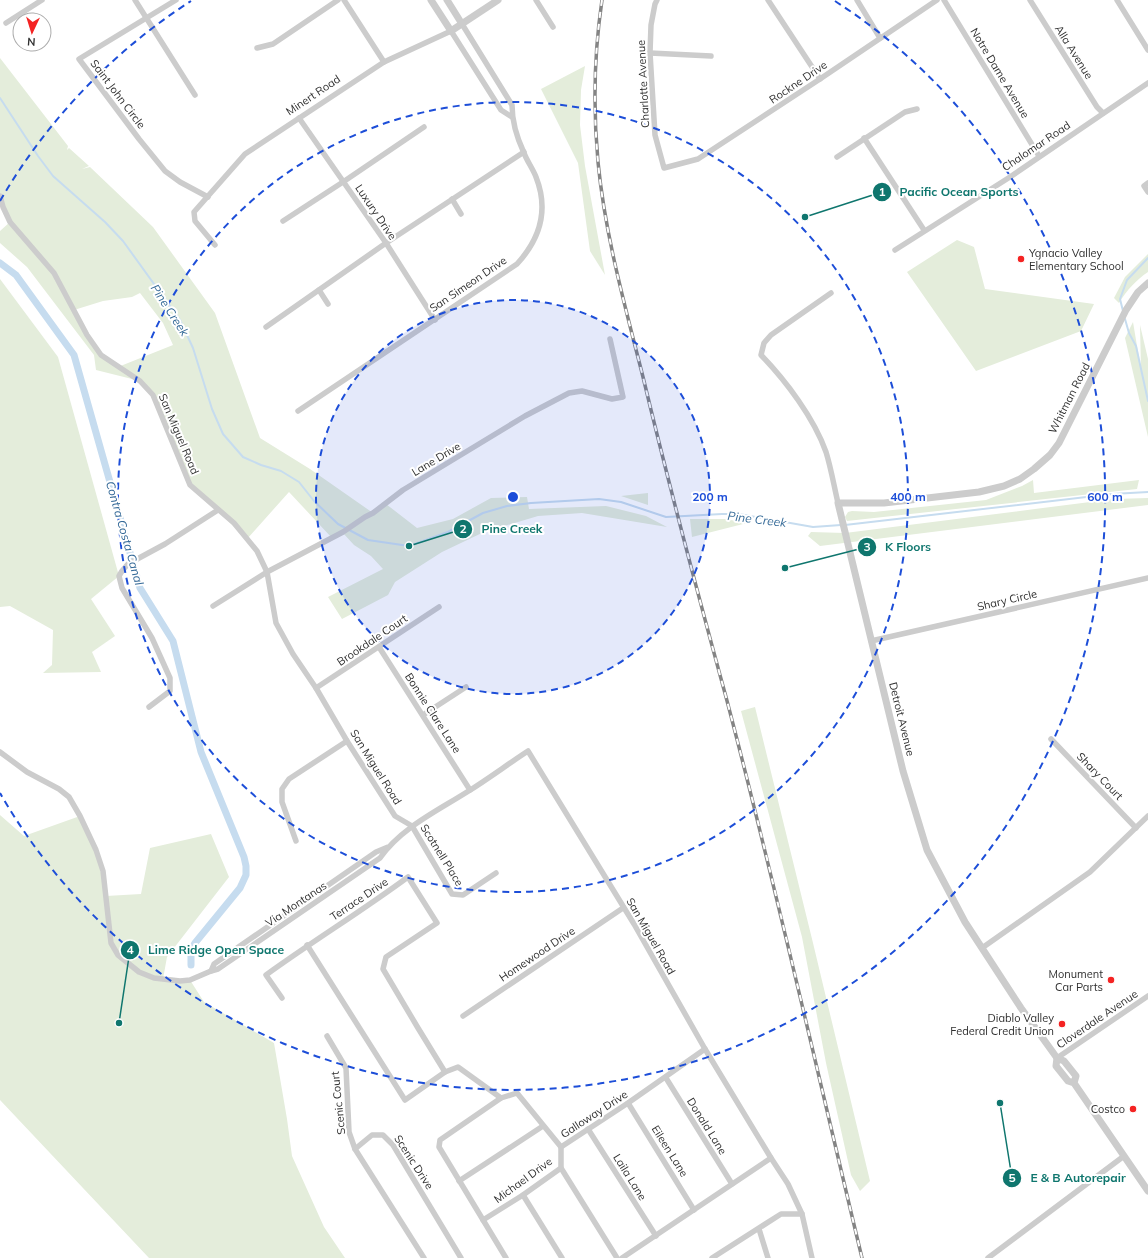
<svg xmlns="http://www.w3.org/2000/svg" width="1148" height="1258" font-family="Mulish,sans-serif">
	<style>
		.green { fill: #e4eddb; fill-rule: evenodd }
		.lines { fill: none; stroke-linecap: round; stroke-linejoin: round }
		.stream { stroke: #c6dcef; stroke-width: 2 }
		.canal { stroke: #c6dcef; stroke-width: 7 }
		.minor { stroke: #ccc; stroke-width: 5.5 }
		.tertiary { stroke: #ccc; stroke-width: 7 }
		.rail-casing { stroke: #848484; stroke-width: 3.5 }
		.rail { stroke: #fff; stroke-width: 2; stroke-dasharray: 6; stroke-linecap: butt }
		.ring { fill: none; stroke: #1d4ed8; stroke-width: 2; stroke-dasharray: 7 5 }
		.poi-dot { fill: #f42322; stroke: #fff; stroke-width: 1.5 }
		.labels { text-anchor: middle; dominant-baseline: central; stroke-width: 4; stroke-linejoin: round; paint-order: stroke }
		.street-label { font-size: 11px; fill: #2f2f2f; stroke: #fff }
		.poi-label { font-size: 11px; fill: #2f2f2f; stroke: #fff; text-anchor: end }
		.water-label { font-size: 12px; font-style: italic; fill: #356a98; stroke: #fff }
		.centre { fill: #1d4ed8; stroke: #fff; stroke-width: 2 }
		.ring-label { font-size: 12px; text-anchor: middle; font-weight: bold; fill: #1d4ed8; stroke: #fff; stroke-width: 4; stroke-linejoin: round; paint-order: stroke }
		.leader { fill: none; stroke: #0f766e; stroke-width: 1.5 }
		.callout-dot { fill: #0f766e; stroke: #fff; stroke-width: 1.5 }
		.mark-label { font-size: 12px; text-anchor: middle; font-weight: bold; fill: #fff }
		.callout-label { font-size: 12px; text-anchor: middle; font-weight: bold; fill: #0f766e; stroke: #fff; stroke-width: 4; stroke-linejoin: round; paint-order: stroke }
	</style>
	<rect width="100%" height="100%" fill="#fff"/>
	<g class="green">
		<path d="M0 58 68 146 67 150 69 148 89 166 82 169 90 167 153 227 215 313 260 438 310 469 373 513 386 504 417 528 453 519 491 498 527 497 529 509 606 506 646 516 667 527 582 513 538 516 484 532 442 552 395 582 388 595 342 619 328 597 383 569 371 556 354 545 343 533 332 538 289 492 247 539 190 485 153 395 140 381 96 370 94 355 27 267 0 243V231L10 222 0 197ZM140 293 163 323 173 345 118 367 101 355 74 310 103 301 132 297Z"/>
		<polygon points="585,66 581,90 580,125 585,166 605,275 590,251 578,163 541,89"/>
		<polygon points="957,240 974,247 985,289 1094,304 1081,331 976,371 907,272"/>
		<path d="M1148 254V272C1136 280 1127 290 1119 303L1114 298 1125 277Z"/>
		<polygon points="0,279 58,357 119,576 91,599 115,636 92,652 101,672 43,673 52,665 53,630 10,606 0,607"/>
		<polygon points="1133,322 1141,370 1140,325 1148,359 1148,437 1125,338"/>
		<polygon points="1033,480 1034,493 1139,480 1137,489 847,521 845,517 848,512 852,511 874,512 986,500 1022,486"/>
		<polygon points="648,493 648,505 621,496"/>
		<polygon points="1148,498 1148,505 820,546 808,536 811,532 845,533 1114,499"/>
		<polygon points="690,519 725,519 747,523 692,537"/>
		<polygon points="755,707 813,943 870,1181 860,1191 851,1175 826,1063 802,937 741,711"/>
		<polygon points="0,815 24,836 80,816 96,850 106,896 141,894 150,848 211,834 229,877 167,957 163,979 190,980 204,1002 274,1043 287,1119 292,1156 324,1227 345,1258 149,1258 0,1100"/>
	</g>
	<g class="lines">
		<g class="stream">
			<polyline points="0,98 38,156 53,176 105,222 123,241 180,320 193,348 212,409 223,434 243,457 261,465 281,471 299,482 314,501 338,524 368,540 409,546 448,532 483,513 507,506 531,503 599,499 621,502 666,517 722,514 739,514 813,527 841,525"/>
			<polyline points="1123,311 1120,299 1127,280 1148,258"/>
			<polyline points="1125,319 1129,333 1136,346 1148,401"/>
			<polyline points="845,525 1112,494 1148,492"/>
		</g>
		<polyline class="canal" points="0,263 16,275 74,355 140,588 173,641 201,752 244,857 246,866 246,875 240,888 195,943 191,950 191,965"/>
		<g class="minor">
			<polyline points="135,0 195,95"/>
			<polyline points="176,0 79,59 139,139 165,171 180,182 208,197"/>
			<polyline points="344,0 384,62"/>
			<polyline points="536,0 553,27"/>
			<polyline points="657,0 655,4 651,25 650,53 655,135 664,168 698,159 820,79 937,0"/>
			<polyline points="768,0 820,79"/>
			<polyline points="857,0 880,38"/>
			<polyline points="944,0 1039,156"/>
			<polyline points="1030,0 1097,107 1103,113"/>
			<polyline points="1117,0 1148,50"/>
			<polyline points="6,23 42,0"/>
			<polyline points="257,48 273,44 338,0"/>
			<polyline points="650,53 711,56"/>
			<polyline points="299,118 386,243 435,320"/>
			<polyline points="864,138 924,230"/>
			<polyline points="837,157 905,112 917,109"/>
			<polyline points="1148,183 1144,186 1148,192"/>
			<polyline points="0,196 3,207 10,222 54,273 87,335 101,355 140,381 153,395 190,485 234,523 257,551 267,572 276,623 293,654 316,688 347,741 395,816 412,826 452,894 463,895 496,873"/>
			<polyline points="452,199 461,214"/>
			<polyline points="283,221 343,182 424,127"/>
			<polyline points="215,245 195,221 194,212 245,154 384,62 451,31 501,110 512,117"/>
			<polyline points="895,250 1010,177 1148,83"/>
			<polyline points="319,290 328,304"/>
			<path d="M831 293 771 335 764 343 761 355C786 381 814 418 826 452 831 468 834 486 838 503"/>
			<polyline points="266,327 386,243 524,152"/>
			<path d="M298 411 517 264C540 239 549 210 536 177 533 169 527 161 524 153 517 138 512 121 512 105L462 24"/>
			<polyline points="213,606 267,572 343,532 365,517 373,513 403,490 525,416 569,393 582,391 612,399 623,397 610,339"/>
			<polyline points="871,641 1148,578"/>
			<polyline points="379,647 470,790"/>
			<polyline points="316,688 439,607"/>
			<polyline points="149,707 170,691 170,678 152,638 122,588 119,576 122,571 128,564 165,544 218,510"/>
			<polyline points="423,715 466,687"/>
			<polyline points="1051,739 1136,828"/>
			<polyline points="0,752 27,772 59,789 69,797 80,816 96,850 103,871 111,943 118,955 139,972 154,978 180,981 190,980 211,971"/>
			<polyline points="296,841 282,802 282,789 289,779 347,741"/>
			<path d="M388 847 376 852 214 964 211 971 218 969 380 858C401 828 437 811 467 792 488 779 508 764 528 751L634 924 705 1049 771 1158 788 1184 802 1214 812 1258"/>
			<polyline points="307,945 405,1100 445,1072"/>
			<polyline points="982,948 1090,872 1148,816"/>
			<path d="M282 998 266 975C313 941 362 911 408 877L437 923 386 957 383 969 418 1028 445 1072 458 1067 501 1098"/>
			<polyline points="463,1016 623,908"/>
			<polyline points="327,1036 346,1068 349,1132 355,1149 424,1258"/>
			<polyline points="1057,1058 1148,996"/>
			<polyline points="666,1078 732,1184"/>
			<polyline points="628,1103 694,1210"/>
			<polyline points="588,1129 656,1236"/>
			<polyline points="355,1149 372,1135 383,1135 393,1145 461,1258"/>
			<polyline points="561,1168 617,1258"/>
			<polyline points="459,1181 543,1126"/>
			<polyline points="523,1195 562,1258"/>
			<polyline points="483,1220 523,1195 561,1168 561,1147"/>
			<polyline points="759,1229 768,1258"/>
			<polyline points="506,1258 439,1147 440,1140 501,1098 517,1093 561,1147 628,1103 705,1049"/>
			<polyline points="622,1258 771,1158"/>
			<polyline points="712,1258 781,1214 802,1214"/>
			<polyline points="988,1258 1124,1156"/>
		</g>
		<g class="tertiary">
			<polyline points="431,0 451,31 498,0"/>
			<polyline points="447,0 462,24"/>
			<polyline points="1057,1058 1021,1008 965,922 927,850 903,771 838,503 884,503 979,492 1004,486 1020,479 1034,469 1050,455 1059,443 1126,310 1138,292 1148,283"/>
			<polyline points="1074,1083 1076,1076 1064,1061 1057,1058 1056,1066 1068,1081 1074,1083 1148,1191"/>
		</g>
		<defs>
			<path id="rail" d="M602 0C594 54 593 108 598 162 605 235 625 306 643 377 669 485 697 591 726 697 775 883 817 1071 862 1258"/>
		</defs>
		<use href="#rail" class="rail-casing"/>
		<use href="#rail" class="rail"/>
	</g>
	<circle cx="513" cy="497" r="197" fill="#1d4ed8" fill-opacity=".12"/>
	<g class="ring">
		<circle cx="513" cy="497" r="197"/>
		<circle cx="513" cy="497" r="395"/>
		<path d="M0 201A592 592 0 0 1 191 1M835 1A592 592 0 1 1 0 793"/>
	</g>
	<g class="poi-dot">
		<circle cx="1021" cy="259" r="4"/>
		<circle cx="1111" cy="980" r="4"/>
		<circle cx="1062" cy="1024" r="4"/>
		<circle cx="1133" cy="1109" r="4"/>
	</g>
	<g class="labels">
		<g class="street-label">
			<text transform="translate(1074 52) rotate(58)">Alla Avenue</text>
			<text transform="translate(1000 73) rotate(59)">Notre Dame Avenue</text>
			<text transform="translate(798 82) rotate(-34)">Rockne Drive</text>
			<text transform="translate(643 84) rotate(-93)">Charlotte Avenue</text>
			<text transform="translate(118 94) rotate(53)">Saint John Circle</text>
			<text transform="translate(313 95) rotate(-34)">Minert Road</text>
			<text transform="translate(1036 146) rotate(-34)">Chalomar Road</text>
			<text transform="translate(376 212) rotate(56)">Luxury Drive</text>
			<text transform="translate(468 284) rotate(-34)">San Simeon Drive</text>
			<text transform="translate(1069 398) rotate(-63)">Whitman Road</text>
			<text transform="translate(179 434) rotate(67)">San Miguel Road</text>
			<text transform="translate(436 459) rotate(-31)">Lane Drive</text>
			<text transform="translate(1007 600) rotate(-13)">Shary Circle</text>
			<text transform="translate(372 640) rotate(-34)">Brookdale Court</text>
			<text transform="translate(433 713) rotate(57)">Bonnie Clare Lane</text>
			<text transform="translate(902 719) rotate(76)">Detroit Avenue</text>
			<text transform="translate(376 767) rotate(58)">San Miguel Road</text>
			<text transform="translate(1100 776) rotate(46)">Shary Court</text>
			<text transform="translate(442 855) rotate(58)">Scotnell Place</text>
			<text transform="translate(359 899) rotate(-34)">Terrace Drive</text>
			<text transform="translate(296 904) rotate(-34)">Via Montanas</text>
			<text transform="translate(651 936) rotate(60)">San Miguel Road</text>
			<text transform="translate(537 954) rotate(-34)">Homewood Drive</text>
			<text transform="translate(1097 1019) rotate(-34)">Cloverdale Avenue</text>
			<text transform="translate(338 1103) rotate(-96)">Scenic Court</text>
			<text transform="translate(594 1114) rotate(-33)">Galloway Drive</text>
			<text transform="translate(707 1126) rotate(58)">Donald Lane</text>
			<text transform="translate(670 1151) rotate(58)">Eileen Lane</text>
			<text transform="translate(414 1162) rotate(57)">Scenic Drive</text>
			<text transform="translate(630 1177) rotate(58)">Laila Lane</text>
			<text transform="translate(523 1180) rotate(-36)">Michael Drive</text>
		</g>
		<g class="poi-label">
			<text x="1029" y="253" text-anchor="start">Ygnacio Valley<tspan x="1029" dy="13">Elementary School</tspan></text>
			<text x="1103" y="974">Monument<tspan x="1103" dy="13">Car Parts</tspan></text>
			<text x="1054" y="1018">Diablo Valley<tspan x="1054" dy="13">Federal Credit Union</tspan></text>
			<text x="1125" y="1109">Costco</text>
		</g>
		<g class="water-label">
			<text transform="translate(170 310) rotate(57)">Pine Creek</text>
			<text transform="translate(757 519) rotate(7)">Pine Creek</text>
			<text transform="translate(125 533) rotate(74)">Contra Costa Canal</text>
		</g>
	</g>
	<circle cx="513" cy="497" r="6" class="centre"/>
	<g class="ring-label">
		<text x="710" y="501">200 m</text>
		<text x="908" y="501">400 m</text>
		<text x="1105" y="501">600 m</text>
	</g>
	<path class="leader" d="M805 217L882 192M409 546L463 529M785 568L867 547M119 1023L130 950M1000 1103L1012 1178"/>
	<g class="callout-dot">
		<circle cx="805" cy="217" r="4"/>
		<circle cx="409" cy="546" r="4"/>
		<circle cx="785" cy="568" r="4"/>
		<circle cx="119" cy="1023" r="4"/>
		<circle cx="1000" cy="1103" r="4"/>
		<circle cx="882" cy="192" r="10"/>
		<circle cx="463" cy="529" r="10"/>
		<circle cx="867" cy="547" r="10"/>
		<circle cx="130" cy="950" r="10"/>
		<circle cx="1012" cy="1178" r="10"/>
	</g>
	<g class="mark-label">
		<text x="882" y="196">1</text>
		<text x="463" y="533">2</text>
		<text x="867" y="551">3</text>
		<text x="130" y="954">4</text>
		<text x="1012" y="1182">5</text>
	</g>
	<g class="callout-label">
		<text x="959" y="196">Pacific Ocean Sports</text>
		<text x="512" y="533">Pine Creek</text>
		<text x="908" y="551">K Floors</text>
		<text x="216" y="954">Lime Ridge Open Space</text>
		<text x="1078" y="1182">E &amp; B Autorepair</text>
	</g>
	<g transform="translate(32 32) rotate(184)"><circle r="19" fill="#ffffff" stroke="#acacac"/>
	<path d="M0-3L7 15L0 10L-7 15Z" fill="#f42322"/>
	<text y="-6" font-size="11" font-weight="bold" text-anchor="middle" fill="#2f2f2f">N</text>
	</g>
</svg>
